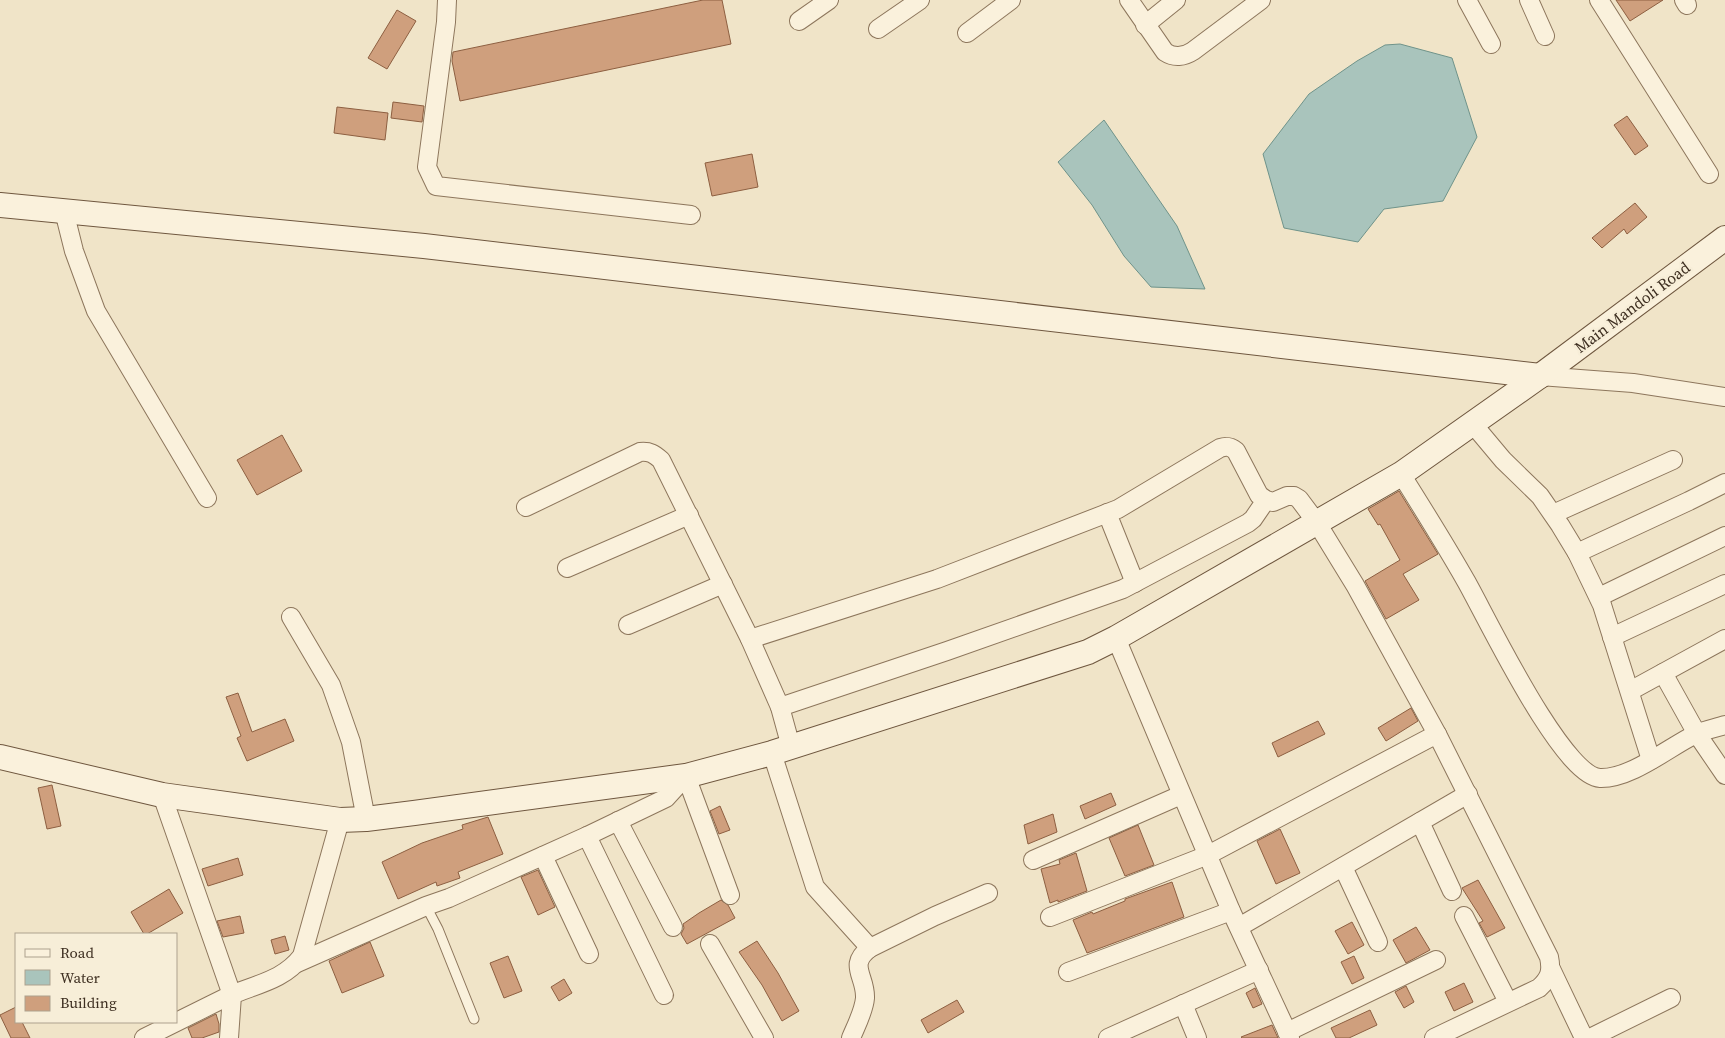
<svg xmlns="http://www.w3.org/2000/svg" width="1725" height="1038" font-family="'Source Serif 4',serif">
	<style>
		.water { fill: #a9c4bc; stroke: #6f938a }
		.building { fill: #cf9f7d; stroke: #8d5f41 }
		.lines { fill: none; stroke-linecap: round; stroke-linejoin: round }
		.lane-casing { stroke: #8d765c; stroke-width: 11 }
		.street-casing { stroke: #8d765c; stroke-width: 20 }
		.secondary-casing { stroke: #6f573f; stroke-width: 26 }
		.lane { stroke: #faf1dc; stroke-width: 9 }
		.street { stroke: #faf1dc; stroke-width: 18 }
		.secondary { stroke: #faf1dc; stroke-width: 24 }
		.labels { text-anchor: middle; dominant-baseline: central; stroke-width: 5; stroke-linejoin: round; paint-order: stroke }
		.street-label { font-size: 16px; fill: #3d2e20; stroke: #f7eed8 }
	</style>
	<rect width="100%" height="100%" fill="#f0e4c8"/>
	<g class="water">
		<polygon points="1400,44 1452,58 1477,137 1443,201 1384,209 1358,242 1284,228 1263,154 1309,94 1357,61 1385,45"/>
		<polygon points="1104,120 1177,226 1205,289 1151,287 1124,256 1092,205 1058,162"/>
	</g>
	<g class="building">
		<polygon points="703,0 722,0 731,44 460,101 452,61 453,52"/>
		<polygon points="1616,0 1663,0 1630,21"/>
		<polygon points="397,10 416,21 387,69 368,58"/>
		<polygon points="393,102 424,106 422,122 391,118"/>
		<polygon points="337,107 388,113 385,140 334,133"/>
		<polygon points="1627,116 1648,146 1635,155 1614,125"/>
		<polygon points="752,154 758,187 712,196 705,163"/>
		<polygon points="1635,203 1647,217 1627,234 1624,229 1602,248 1592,238"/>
		<polygon points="282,435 302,471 257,495 237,460"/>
		<polygon points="1399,491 1438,554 1403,574 1419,600 1386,619 1365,581 1400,560 1380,524 1378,525 1368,509"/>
		<polygon points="238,693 252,732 285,719 294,741 247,761 237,738 241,736 226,697"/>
		<polygon points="1411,708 1418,721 1386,741 1378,728"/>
		<polygon points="1318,721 1325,734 1278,757 1272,743"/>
		<polygon points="52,785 61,826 47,829 38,788"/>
		<polygon points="1111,793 1116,805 1085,819 1080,806"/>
		<polygon points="720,806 730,830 719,834 710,811"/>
		<polygon points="1053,814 1057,832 1028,844 1024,825"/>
		<polygon points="488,817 503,854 458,872 460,878 437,886 436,882 398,899 382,862 422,843 463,829 462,825"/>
		<polygon points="1138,825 1154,865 1125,876 1109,838"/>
		<polygon points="1280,829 1300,873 1276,884 1257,841"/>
		<polygon points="1076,853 1087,891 1058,902 1058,900 1050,903 1041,869 1060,864 1059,860"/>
		<polygon points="238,858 243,875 208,886 202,869"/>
		<polygon points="538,870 555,907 538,915 521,877"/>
		<polygon points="1478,880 1505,928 1487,937 1479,923 1483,921 1462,888"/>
		<polygon points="1172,882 1184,917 1087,953 1073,920 1092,912 1093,914 1125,901 1125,899"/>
		<polygon points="169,889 183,913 147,934 144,934 131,912"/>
		<polygon points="721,900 728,905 735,918 687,944 681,934 684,928 683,924 699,913"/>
		<polygon points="240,916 244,933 223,937 217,921"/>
		<polygon points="1352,922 1364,945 1348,954 1335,931"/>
		<polygon points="1416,927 1430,950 1406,963 1393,940"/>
		<polygon points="285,936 289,950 275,954 271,940"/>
		<polygon points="757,941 778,973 799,1011 782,1021 762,985 739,952"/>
		<polygon points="370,942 384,976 342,993 329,961"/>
		<polygon points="508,956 522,991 504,998 490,963"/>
		<polygon points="1354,956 1364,978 1352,984 1341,962"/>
		<polygon points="564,979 572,993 559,1001 551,987"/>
		<polygon points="1464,983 1473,1002 1454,1011 1445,992"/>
		<polygon points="1406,986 1414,1002 1404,1008 1395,992"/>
		<polygon points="1255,988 1262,1004 1253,1008 1246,993"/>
		<polygon points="957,1000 964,1012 928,1033 921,1020"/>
		<polygon points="16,1007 16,1022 22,1022 30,1038 11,1038 0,1015"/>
		<polygon points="1370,1010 1377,1025 1349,1038 1336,1038 1331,1028"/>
		<polygon points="216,1014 219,1024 219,1032 202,1038 192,1038 188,1028"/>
		<polygon points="1272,1025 1278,1038 1242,1038 1241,1037"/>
	</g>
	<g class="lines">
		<defs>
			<polyline id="lane" points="426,906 438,929 474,1019"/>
			<g id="street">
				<polyline points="447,0 446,22 427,167 436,186 691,215"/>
				<path d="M1129 0 1165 52C1174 58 1184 57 1193 51L1261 0"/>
				<polyline points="1467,0 1491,44"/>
				<polyline points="1529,0 1545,36"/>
				<polyline points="1599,0 1709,174"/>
				<polyline points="1684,0 1687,5"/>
				<polyline points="799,21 829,0"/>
				<polyline points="1145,25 1176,0"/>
				<polyline points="878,29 920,0"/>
				<polyline points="967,33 1011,0"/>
				<polyline points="64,211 74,251 96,311 207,498"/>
				<polyline points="1540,376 1633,383 1725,397"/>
				<polyline points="1472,423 1503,460 1540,496 1560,525 1577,553 1602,605 1651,760"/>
				<path d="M1401 474C1423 509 1445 544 1466 581 1486 616 1562 776 1600 778 1631 779 1669 747 1696 734 1705 730 1716 728 1725 725"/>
				<path d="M526 507 640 452C650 451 654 454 661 460L750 639 780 707 791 747"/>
				<polyline points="1107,513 1135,583"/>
				<polyline points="1553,514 1673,460"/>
				<polyline points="1577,553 1689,501 1725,483"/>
				<polyline points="567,568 689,515"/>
				<polyline points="1599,597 1725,536"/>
				<polyline points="291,617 331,685 351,742 366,819"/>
				<polyline points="628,625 723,584"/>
				<polyline points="1612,637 1725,584"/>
				<polyline points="1116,638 1231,911 1290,1038"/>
				<path d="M750 639 937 579 1118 509 1220 448C1226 446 1230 446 1236 451L1259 495 1266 500 1273 502 1287 496H1294L1299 499 1317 523 1355 585 1437 734 1549 957C1552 971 1550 978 1539 988L1434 1038"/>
				<polyline points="1663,673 1697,734 1725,775"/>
				<polyline points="1630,691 1725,639"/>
				<polyline points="780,707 947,651 1123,589 1248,523 1253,519 1266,500"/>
				<polyline points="772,753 815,887 870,948"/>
				<polyline points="162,795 232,995 229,1038"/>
				<polyline points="618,821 673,927"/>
				<polyline points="1420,822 1452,891"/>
				<polyline points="587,836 664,995"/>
				<polyline points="543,856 589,954"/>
				<polyline points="1033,860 1181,795"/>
				<polyline points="1343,867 1378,942"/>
				<polyline points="1464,916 1508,1002"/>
				<polyline points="1050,917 1208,855 1437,734"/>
				<polyline points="1239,927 1468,794"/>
				<polyline points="710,944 764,1038"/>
				<polyline points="297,963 426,906 449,898 587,836 666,798 686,776 730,895"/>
				<polyline points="1551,969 1584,1038"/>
				<polyline points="1068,972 1231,911"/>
				<polyline points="1183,1004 1197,1038"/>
				<polyline points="1287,1032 1436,960"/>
				<path d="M144 1038C173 1024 202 1009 231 995 257 984 284 980 302 956L340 820"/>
				<path d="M851 1038C856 1026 864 1011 865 998 866 976 847 965 870 948L935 916 988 893"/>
				<polyline points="1108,1038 1259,970"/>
				<polyline points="1590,1038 1671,998"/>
			</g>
			<g id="secondary">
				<polyline points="0,205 424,246 1540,376"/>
				<polyline points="0,757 162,795 340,820 366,819 414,813 686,776 772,753 1088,652 1116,638 1401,474 1540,376 1725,238"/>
			</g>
		</defs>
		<use href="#lane" class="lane-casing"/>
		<use href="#street" class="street-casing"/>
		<use href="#secondary" class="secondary-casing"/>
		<use href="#lane" class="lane"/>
		<use href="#street" class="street"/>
		<use href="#secondary" class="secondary"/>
	</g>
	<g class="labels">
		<g class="street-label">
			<text transform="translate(1632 307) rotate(-37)">Main Mandoli Road</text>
		</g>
	</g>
	<rect x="15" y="933" width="162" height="90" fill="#f7eed8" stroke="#ada18e"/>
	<rect x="25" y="949" width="25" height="8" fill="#faf1dc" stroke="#ada18e"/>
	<text x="60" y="958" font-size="15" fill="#3d2e20">Road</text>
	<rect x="25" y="970" width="25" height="15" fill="#a9c4bc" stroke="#ada18e"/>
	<text x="60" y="983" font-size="15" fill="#3d2e20">Water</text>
	<rect x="25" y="996" width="25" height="15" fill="#cf9f7d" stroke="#ada18e"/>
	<text x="60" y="1008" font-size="15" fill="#3d2e20">Building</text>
</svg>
